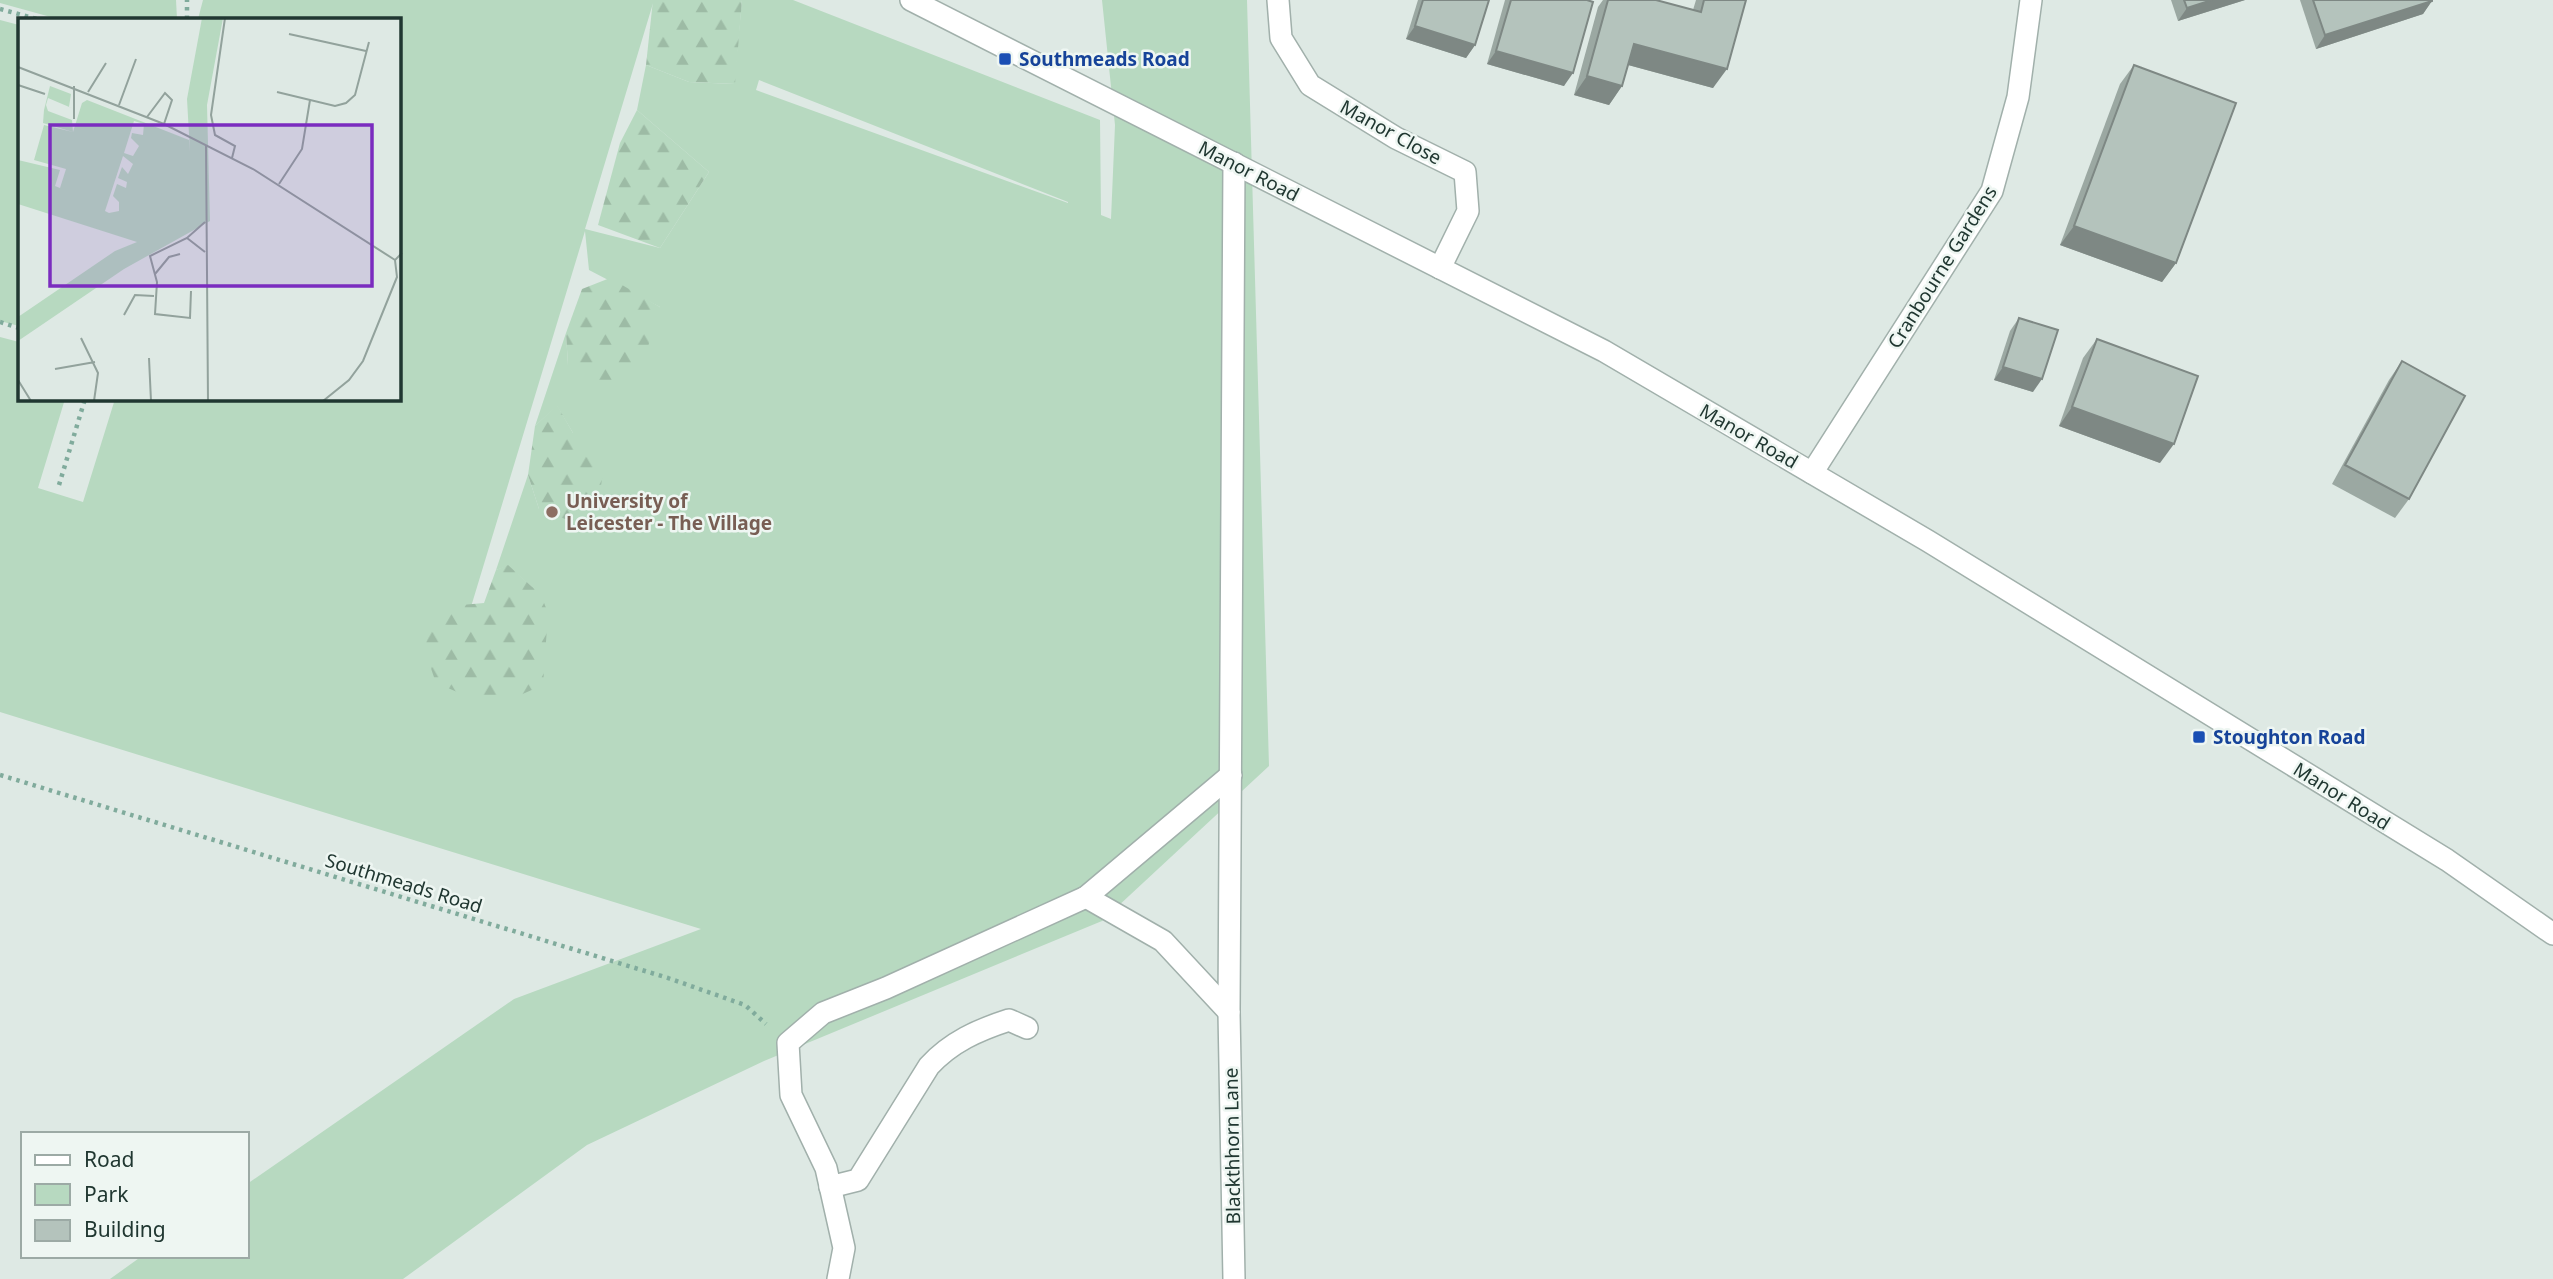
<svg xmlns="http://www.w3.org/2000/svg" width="2553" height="1279" font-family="'Noto Sans',sans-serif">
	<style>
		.green { fill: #b7d9c0; fill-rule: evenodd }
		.forest { fill: url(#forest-firs) }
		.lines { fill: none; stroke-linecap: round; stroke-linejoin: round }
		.service-casing { stroke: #a1b0ab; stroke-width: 24 }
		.minor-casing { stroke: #a1b0ab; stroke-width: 24 }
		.path { stroke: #80ab9c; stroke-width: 4.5; stroke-dasharray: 3.5 5; stroke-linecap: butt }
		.service { stroke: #fff; stroke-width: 21 }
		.minor { stroke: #fff; stroke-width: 21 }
		.wall { fill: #9ba8a2 }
		.shaded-wall { fill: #7e8884 }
		.building { fill: #b4c3bc; stroke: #7e8884; stroke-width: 2 }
		.transit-dot { fill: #1a4fb4; stroke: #eef6f2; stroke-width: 2.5 }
		.education-dot { fill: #8d6e63; stroke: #eef6f2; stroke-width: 2.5 }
		.labels { text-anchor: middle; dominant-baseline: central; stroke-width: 5; stroke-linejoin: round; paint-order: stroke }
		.transit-label { font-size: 19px; font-weight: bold; fill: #164399; stroke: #eef6f2; text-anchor: start }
		.street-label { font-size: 19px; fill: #203731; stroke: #eef6f2 }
		.education-label { font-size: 19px; font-weight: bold; fill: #785e54; stroke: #eef6f2; text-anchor: start }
		.inset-road { fill: none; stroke: #92a29c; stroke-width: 2 }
		.view { fill: #7b2cbf; fill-opacity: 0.15; stroke: #7b2cbf; stroke-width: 3.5 }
		.inset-edge { fill: none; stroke: #203731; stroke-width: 3.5 }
	</style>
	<defs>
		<pattern id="forest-firs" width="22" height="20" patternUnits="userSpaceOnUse" patternTransform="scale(1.75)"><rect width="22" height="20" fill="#b7d9c0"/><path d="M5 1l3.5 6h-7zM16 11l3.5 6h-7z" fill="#9dbba5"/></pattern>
	</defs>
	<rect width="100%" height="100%" fill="#dee9e4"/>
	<g class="green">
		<polygon points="0,0 176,0 177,19 58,19 0,3"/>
		<path d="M203 0H654L585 229 660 248 709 172 637 110 646 65 689 82 734 84 742 0H793L1100 120 1101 215 1111 219 1115 125 1102 0H1247L1269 766 1102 921 764 1061 587 1145 403 1279H110L142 1256H247V1184L514 999 701 929 0 712V337L19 342V399H65L38 488 83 502 115 399H399V19H198ZM759 80 1068 202V203L756 90ZM585 231 589 270 660 307 568 365 566 333 535 426 557 406 573 433 539 509 528 475 496 570 508 566 532 587 467 620Z"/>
		<polygon points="0,20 19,25 19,326 0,321"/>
	</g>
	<g class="forest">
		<polygon points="653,0 742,0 735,84 689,82 646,65"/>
		<polygon points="637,110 709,172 660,248 598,225 620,143"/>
		<polygon points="610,278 660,307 640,373 614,393 568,365 566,333 582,289"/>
		<polygon points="557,405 573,433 606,455 598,504 573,522 539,509 528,475 535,426"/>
		<polygon points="508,565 541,595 548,613 543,685 509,700 469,697 436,683 424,648 439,607 484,603 496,570"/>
	</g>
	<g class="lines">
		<defs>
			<path id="service" d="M830 1187 858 1180 929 1066C951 1042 978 1030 1009 1020L1027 1028"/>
			<g id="minor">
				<polyline points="911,0 1604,351 1928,541 2447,860 2553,934"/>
				<polyline points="1278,0 1281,38 1310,85 1396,138 1465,172 1468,211 1440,268"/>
				<polyline points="1234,163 1229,1012 1234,1279"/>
				<polyline points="1812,473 1992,191 2018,97 2031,0"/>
				<polyline points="1086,897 1163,941 1229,1012"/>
				<polyline points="838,1279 844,1248 826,1168 791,1095 788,1043 823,1013 886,988 1086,897 1231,775"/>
			</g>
		</defs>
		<use href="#service" class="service-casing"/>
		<use href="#minor" class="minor-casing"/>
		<g class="path">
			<polyline points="0,9 37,19"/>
			<polyline points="187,19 187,0"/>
			<polyline points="0,322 19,328"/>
			<polyline points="59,485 85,399"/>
			<polyline points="0,775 668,978 745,1005 766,1024"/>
		</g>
		<use href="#service" class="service"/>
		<use href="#minor" class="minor"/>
	</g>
	<g class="wall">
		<polygon points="1418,0 1489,0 1475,45 1466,58 1406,39"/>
		<polygon points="1505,0 1587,0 1564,86 1487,64"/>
		<polygon points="1603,0 1656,0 1693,10 1696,0 1746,0 1713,88 1628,65 1622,86 1609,105 1574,95 1598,7"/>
		<polygon points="2171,0 2245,0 2178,21"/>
		<polygon points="2300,0 2432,0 2423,14 2316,49"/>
		<polygon points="2134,65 2176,263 2162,282 2060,245 2120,84"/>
		<polygon points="2019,318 2033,392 1994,380 2010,331"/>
		<polygon points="2097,339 2160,463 2059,426 2083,358"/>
		<polygon points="2402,361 2409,499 2395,518 2332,484 2389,380"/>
	</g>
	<g class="shaded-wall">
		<polygon points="2212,0 2245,0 2178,21 2187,8"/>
		<polygon points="2432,1 2423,14 2316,49 2325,35"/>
		<polygon points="1415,26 1475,45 1466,58 1406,39"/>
		<polygon points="1634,44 1727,69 1713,88 1621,63"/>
		<polygon points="1496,51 1573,73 1564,86 1487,64"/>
		<polygon points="1587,76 1622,86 1609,105 1574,95"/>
		<polygon points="2074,226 2176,263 2162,282 2060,245"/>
		<polygon points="2003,367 2042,379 2033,392 1994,380"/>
		<polygon points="2072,407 2174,444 2160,463 2059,426"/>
	</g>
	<g class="building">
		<polygon points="1423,0 1489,0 1475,45 1415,26"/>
		<polygon points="1511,0 1587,0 1593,2 1573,73 1496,51"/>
		<polygon points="1608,0 1656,0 1701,12 1704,0 1746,0 1727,69 1634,44 1622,86 1587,76"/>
		<polygon points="2184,0 2212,0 2187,8"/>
		<polygon points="2313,0 2432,0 2432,1 2325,35"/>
		<polygon points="2134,65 2236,103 2176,263 2074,226"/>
		<polygon points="2019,318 2058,330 2042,379 2003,367"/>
		<polygon points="2097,339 2198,376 2174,444 2072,407"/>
		<polygon points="2402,361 2465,396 2409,499 2345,465"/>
	</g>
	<g class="transit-dot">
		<rect x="998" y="52" width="14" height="14" rx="3.5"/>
		<rect x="2192" y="730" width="14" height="14" rx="3.5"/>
	</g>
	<circle class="education-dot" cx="552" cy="512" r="7"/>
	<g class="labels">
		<g class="transit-label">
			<text x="1019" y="59">Southmeads Road</text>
			<text x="2213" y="737">Stoughton Road</text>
		</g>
		<g class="street-label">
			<text transform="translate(1391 132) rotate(29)">Manor Close</text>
			<text transform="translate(1249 171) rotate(27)">Manor Road</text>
			<text transform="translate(1942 267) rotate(-58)">Cranbourne Gardens</text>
			<text transform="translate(1749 436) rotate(30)">Manor Road</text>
			<text transform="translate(2342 796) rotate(32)">Manor Road</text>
			<text transform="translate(404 883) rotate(17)">Southmeads Road</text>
			<text transform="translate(1232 1146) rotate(-91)">Blackthhorn Lane</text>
		</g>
		<g class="education-label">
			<text x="566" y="501">University of<tspan x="566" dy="22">Leicester - The Village</tspan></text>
		</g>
	</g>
	<g transform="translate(18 18)">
		<rect width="383" height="383" fill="#dee9e4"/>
		<path d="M184 0H205L189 87 192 203 106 251 0 323V299L97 233 119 224 0 186V142L42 152 37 168 42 170 48 151 16 142 26 107 55 114 25 105 26 92 32 68 53 76 51 89 56 91 30 80 28 87 30 93 54 102 55 114 64 85 69 82 171 122 172 134 169 81ZM116 103 126 106 125 117 114 115 113 120 121 128 115 138 106 135ZM105 138 115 146 110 156 104 149 100 160 109 164 108 170 99 166 95 178 101 184V193L91 195 87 193Z" fill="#b7d9c0" fill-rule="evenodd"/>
		<path class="inset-road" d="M207 0 193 97 197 117 217 128 214 140M271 16 348 33M0 49 146 106 235 151 377 242M0 67 27 76M70 74 88 45M259 74 317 88 328 85 337 77 351 24M101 87 118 41M129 99 147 75 154 82 146 106M56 101V68M188 127 190 383M261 166 284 131 292 82M169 220 187 234M137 256 151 239 162 236M173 273 172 300 137 296 139 264 132 238 169 220 187 204M106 297 117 277 136 278M63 320 80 355 76 383M131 340 133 383M37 351 77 344M0 362 13 383M305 383 331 362 345 343 379 259 377 242 384 235"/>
		<path class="view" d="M32 107H354V268H32Z"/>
		<rect width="383" height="383" class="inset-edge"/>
	</g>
	<rect x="21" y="1132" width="228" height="126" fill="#eef6f2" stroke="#9caaa5" stroke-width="2"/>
	<rect x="35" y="1155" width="35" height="10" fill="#ffffff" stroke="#9caaa5" stroke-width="2"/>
	<text x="84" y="1167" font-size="21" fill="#203731">Road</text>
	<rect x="35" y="1184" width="35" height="21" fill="#b7d9c0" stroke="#9caaa5" stroke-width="2"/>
	<text x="84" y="1202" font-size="21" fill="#203731">Park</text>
	<rect x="35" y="1220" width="35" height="21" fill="#b4c3bc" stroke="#9caaa5" stroke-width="2"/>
	<text x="84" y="1237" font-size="21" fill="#203731">Building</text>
</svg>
